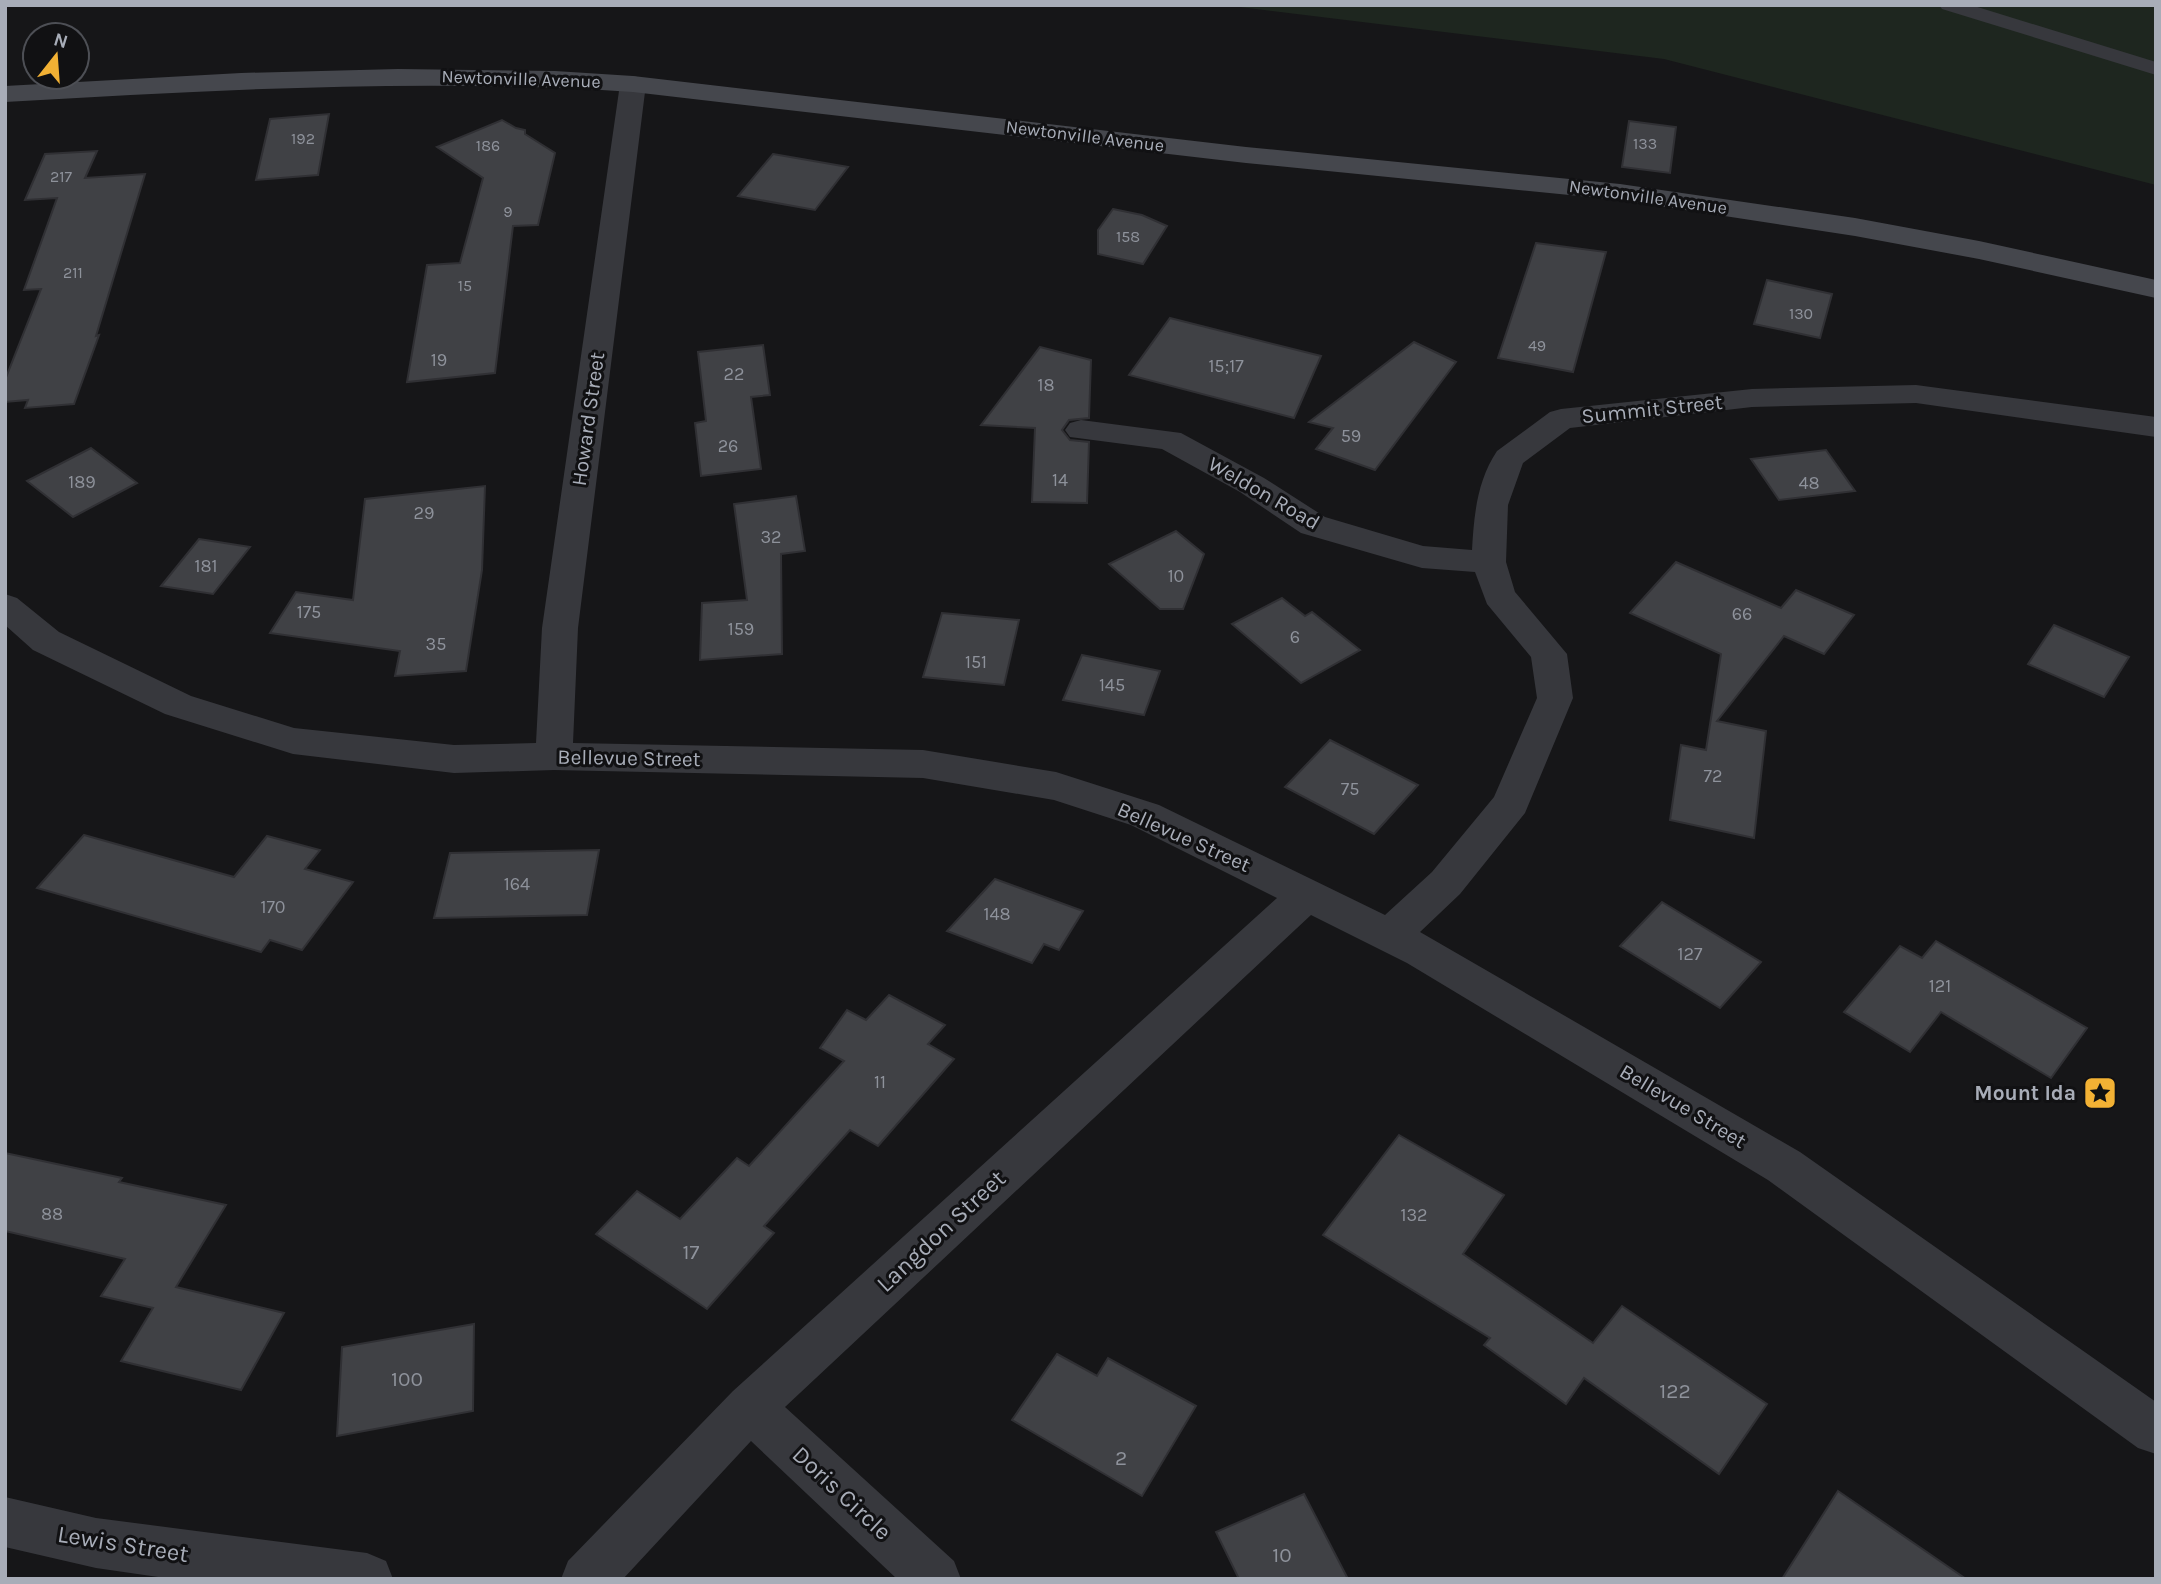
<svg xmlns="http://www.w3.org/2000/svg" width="2161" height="1584" font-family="Karla,sans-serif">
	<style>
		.green { fill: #1e261f }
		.building { fill: #404145; stroke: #303034; stroke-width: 2 }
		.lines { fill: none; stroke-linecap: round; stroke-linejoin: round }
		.service { fill: #37383d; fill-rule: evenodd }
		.minor { fill: #37383d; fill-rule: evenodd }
		.secondary { fill: #45474d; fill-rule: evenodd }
		.labels { text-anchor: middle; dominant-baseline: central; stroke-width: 6; stroke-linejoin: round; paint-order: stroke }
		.far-number-label { font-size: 16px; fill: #8e929b }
		.far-street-label { font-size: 18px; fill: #a8adb8; stroke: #111113 }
		.number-label { font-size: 18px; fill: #8e929b }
		.street-label { font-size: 21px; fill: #a8adb8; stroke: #111113 }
		.poi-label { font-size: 21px; font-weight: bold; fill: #a8adb8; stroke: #111113; text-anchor: end }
		.near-number-label { font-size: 21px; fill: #8e929b }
		.near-street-label { font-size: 24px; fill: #a8adb8; stroke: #111113 }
	</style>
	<rect width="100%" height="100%" fill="#161618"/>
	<polygon class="green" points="1224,5 2156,5 2156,185 1664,59"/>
	<g class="building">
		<polygon points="329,114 318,175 256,180 270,119"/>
		<polygon points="502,120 516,128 525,130 525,134 555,153 538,225 513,226 495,373 407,382 427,265 460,263 483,178 437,147"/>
		<polygon points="1629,121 1676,127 1670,173 1622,167"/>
		<polygon points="97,151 85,178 145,174 96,336 99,335 74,404 25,408 28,400 5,402 5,380 41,289 24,290 57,198 25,200 45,154"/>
		<polygon points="773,154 848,167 815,210 738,196"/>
		<polygon points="1113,209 1142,215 1167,226 1143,264 1098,254 1098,230"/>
		<polygon points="1536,243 1606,252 1573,372 1498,358"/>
		<polygon points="1767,280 1832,294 1820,338 1754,324"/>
		<polygon points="1170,318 1321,356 1294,418 1129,375"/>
		<polygon points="1414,342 1456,362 1375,470 1316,449 1333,428 1309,422"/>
		<polygon points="763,345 770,395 751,397 761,469 701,476 695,423 706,421 698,352"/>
		<polygon points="1040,347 1091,360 1089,418 1069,420 1062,430 1070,440 1089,442 1087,503 1032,502 1035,428 981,425"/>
		<polygon points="91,448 137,483 73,517 27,481"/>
		<polygon points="1826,450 1855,491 1779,500 1751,459"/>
		<polygon points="485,486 482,570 466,671 395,676 400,651 270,633 296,592 353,600 365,499"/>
		<polygon points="796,496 805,551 781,554 782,654 700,660 702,603 747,600 734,504"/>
		<polygon points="1176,531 1204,554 1183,609 1160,609 1109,564"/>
		<polygon points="199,539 250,547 213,594 161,586"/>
		<polygon points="1676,562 1781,608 1796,590 1854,615 1824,654 1784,636 1717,721 1766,731 1754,838 1670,820 1681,745 1706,750 1721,654 1630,613"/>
		<polygon points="1282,598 1305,616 1312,612 1360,650 1301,683 1232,624"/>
		<polygon points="942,613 1019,620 1004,685 923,677"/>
		<polygon points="2054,625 2129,657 2104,697 2028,664"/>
		<polygon points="1082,655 1160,671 1144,715 1063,700"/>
		<polygon points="1330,740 1418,785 1374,834 1285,787"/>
		<polygon points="84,835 234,877 267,836 320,850 305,869 353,882 302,950 270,940 261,952 37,888"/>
		<polygon points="599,850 587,915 434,918 450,853"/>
		<polygon points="995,879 1083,911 1059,950 1044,944 1032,963 947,931"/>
		<polygon points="1662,902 1761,962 1720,1008 1620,946"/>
		<polygon points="1936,941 2087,1028 2051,1078 1941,1012 1910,1052 1844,1012 1900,946 1922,958"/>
		<polygon points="889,995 945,1025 928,1044 954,1059 878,1146 850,1130 764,1226 774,1233 707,1309 596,1234 637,1191 680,1219 737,1158 749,1166 844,1061 820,1048 847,1010 866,1020"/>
		<polygon points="1399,1135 1504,1195 1463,1254 1593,1343 1622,1306 1767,1404 1719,1474 1584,1378 1566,1404 1484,1345 1490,1338 1323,1235"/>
		<polygon points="5,1153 122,1178 119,1182 226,1205 176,1287 284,1313 241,1390 121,1361 153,1308 101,1296 125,1259 5,1231"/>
		<polygon points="474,1324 473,1411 337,1436 342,1347"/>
		<polygon points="1057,1354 1097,1376 1108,1358 1196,1406 1142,1496 1012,1420"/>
		<polygon points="1838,1491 1966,1579 1782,1579"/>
		<polygon points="1304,1494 1348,1579 1239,1579 1216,1532"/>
	</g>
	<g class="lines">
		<polygon class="service" points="1939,5 1971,5 2156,62 2156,75 1942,9"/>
		<g class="minor">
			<path d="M633 76 642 78 646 84 578 628 573 743 923 750 1056 772 1159 805 1385 915 1432 872 1494 797 1537 698 1531 657 1487 604 1475 572 1422 568 1301 533 1240 492 1162 449 1070 437 1065 430 1070 423 1081 420 1181 433 1264 478 1325 517 1423 546 1472 550C1474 515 1477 481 1497 451L1550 412 1561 409 1752 389 1916 385 2156 417V437L1916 403 1752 407 1570 428 1523 463 1508 505 1506 562 1515 592 1567 654 1573 698 1525 813 1460 894 1420 932 1800 1152 2156 1402V1454L2138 1448 1768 1180 1407 963 1311 915 785 1407 954 1561 961 1579H897L751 1441 623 1579H561L568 1561 733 1391 1277 898 1131 825 1054 800 923 778 554 770 454 773 293 754 165 714 33 650 5 625V594L17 598 59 632 191 696 294 728 454 745 536 743 542 628 620 84 624 78Z"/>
			<polygon points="5,1497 96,1518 367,1553 386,1561 393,1579 172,1579 96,1568 5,1547"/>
		</g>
		<path class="secondary" d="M398 69 555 71 633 76 1246 147 1620 184 1855 218 1979 241 2156 280V298L1979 259 1855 236 1620 200 1246 163 633 92C423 78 215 90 5 102V86L241 73Z"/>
	</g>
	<defs>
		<symbol id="sight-square" viewBox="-11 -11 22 22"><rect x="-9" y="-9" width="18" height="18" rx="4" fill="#f2b134" stroke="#111113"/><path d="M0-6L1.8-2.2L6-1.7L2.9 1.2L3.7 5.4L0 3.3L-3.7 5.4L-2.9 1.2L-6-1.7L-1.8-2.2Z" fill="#111"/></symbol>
	</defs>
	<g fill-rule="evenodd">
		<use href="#sight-square" x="2081" y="1074" width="38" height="38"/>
	</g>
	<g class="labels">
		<g class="far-number-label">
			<text x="303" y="138">192</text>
			<text x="1645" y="143">133</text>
			<text x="488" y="145">186</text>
			<text x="61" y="176">217</text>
			<text x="508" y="211">9</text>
			<text x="1128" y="236">158</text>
			<text x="73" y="272">211</text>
			<text x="465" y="285">15</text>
			<text x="1801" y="313">130</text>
			<text x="1537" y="345">49</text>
		</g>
		<g class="far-street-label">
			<text transform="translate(521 79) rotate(2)">Newtonville Avenue</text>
			<text transform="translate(1085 136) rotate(7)">Newtonville Avenue</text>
			<text transform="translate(1648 197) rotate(8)">Newtonville Avenue</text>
		</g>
		<g class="number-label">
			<text x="439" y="360">19</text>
			<text x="1226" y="366">15;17</text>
			<text x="734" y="374">22</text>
			<text x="1046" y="385">18</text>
			<text x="1351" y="436">59</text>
			<text x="728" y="446">26</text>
			<text x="1060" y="480">14</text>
			<text x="82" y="482">189</text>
			<text x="1809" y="483">48</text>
			<text x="424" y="513">29</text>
			<text x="771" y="537">32</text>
			<text x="206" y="566">181</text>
			<text x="1176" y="576">10</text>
			<text x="309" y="612">175</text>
			<text x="1742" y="614">66</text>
			<text x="741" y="629">159</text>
			<text x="1295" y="637">6</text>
			<text x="436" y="644">35</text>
			<text x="976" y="662">151</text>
			<text x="1112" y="685">145</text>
			<text x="1713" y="776">72</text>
			<text x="1350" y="789">75</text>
			<text x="517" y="884">164</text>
			<text x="273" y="907">170</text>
			<text x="997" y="914">148</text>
			<text x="1690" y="954">127</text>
			<text x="1940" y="986">121</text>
			<text x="880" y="1082">11</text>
			<text x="52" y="1214">88</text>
			<text x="1414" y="1215">132</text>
		</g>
		<g class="street-label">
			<text transform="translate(1652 409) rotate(-6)">Summit Street</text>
			<text transform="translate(588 419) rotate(-82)">Howard Street</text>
			<text transform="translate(1264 493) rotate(30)">Weldon Road</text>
			<text transform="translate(629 758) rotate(1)">Bellevue Street</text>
			<text transform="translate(1184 837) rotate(24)">Bellevue Street</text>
			<text transform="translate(1683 1106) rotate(31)">Bellevue Street</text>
		</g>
		<g class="poi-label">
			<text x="2076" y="1093">Mount Ida</text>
		</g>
		<g class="near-number-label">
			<text x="691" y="1252">17</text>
			<text x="407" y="1379">100</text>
			<text x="1675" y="1391">122</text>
			<text x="1121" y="1458">2</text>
			<text x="1282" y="1555">10</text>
		</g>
		<g class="near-street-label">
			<text transform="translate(941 1231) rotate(-43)">Langdon Street</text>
			<text transform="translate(842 1493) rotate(43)">Doris Circle</text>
			<text transform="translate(123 1544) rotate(9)">Lewis Street</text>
		</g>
	</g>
	<rect width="2161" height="1584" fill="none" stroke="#a8adb8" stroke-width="14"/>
	<g transform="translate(56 56) rotate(17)"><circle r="33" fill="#111113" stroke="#4d4f55" stroke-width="2"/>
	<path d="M0-5L12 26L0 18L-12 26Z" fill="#f2b134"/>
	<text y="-10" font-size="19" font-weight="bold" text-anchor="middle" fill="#a8adb8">N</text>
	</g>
</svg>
